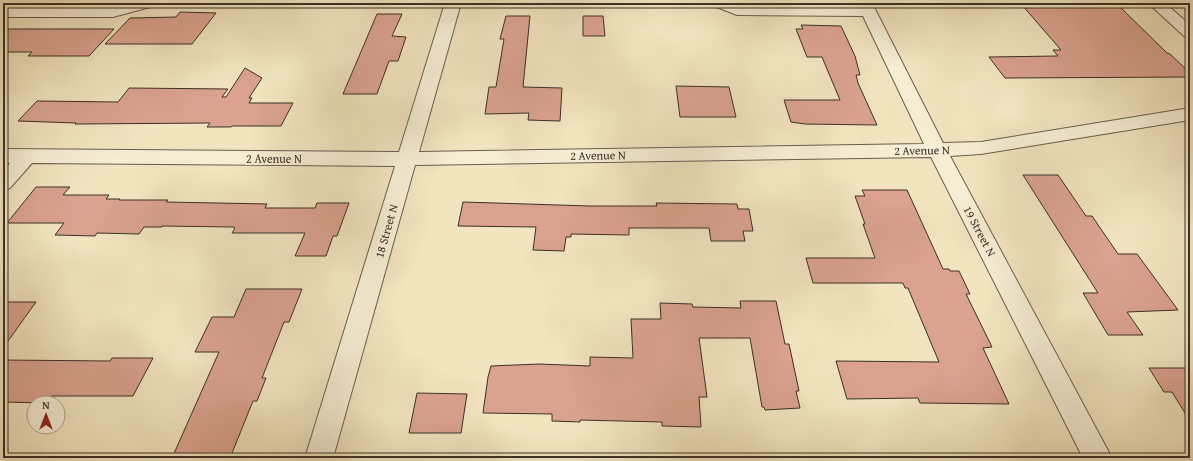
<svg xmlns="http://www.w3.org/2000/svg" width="1193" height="461" font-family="'Gentium Book Plus',serif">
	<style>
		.building { fill: #daa28f; stroke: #3b3028 }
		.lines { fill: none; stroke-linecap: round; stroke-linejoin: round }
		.minor-casing { stroke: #685d4e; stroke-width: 2 }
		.minor { fill: #f6edd5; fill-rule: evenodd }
		.labels { text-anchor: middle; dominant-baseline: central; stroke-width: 4; stroke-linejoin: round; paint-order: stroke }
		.street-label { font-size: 12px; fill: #3b3028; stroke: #f6edd5 }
	</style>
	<rect width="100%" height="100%" fill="#f1e4bf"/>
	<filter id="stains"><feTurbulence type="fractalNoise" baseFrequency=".005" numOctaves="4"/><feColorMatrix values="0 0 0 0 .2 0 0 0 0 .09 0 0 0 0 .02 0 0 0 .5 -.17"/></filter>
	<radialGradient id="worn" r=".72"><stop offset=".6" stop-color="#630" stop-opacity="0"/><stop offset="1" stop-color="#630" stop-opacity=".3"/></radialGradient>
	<g class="building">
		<polygon points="1022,5 1099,5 1101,7 1120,7 1167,53 1170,54 1190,73 1190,77 1005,78 989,57 1058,56 1053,50 1061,50"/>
		<polygon points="180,12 216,13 192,44 105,44 130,18 176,17"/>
		<polygon points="377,14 402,14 392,36 406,37 398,61 389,61 377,94 343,94"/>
		<polygon points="506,16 530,16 523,87 562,88 560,121 528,120 529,113 485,114 489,87 496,87 504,39 500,39"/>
		<polygon points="583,16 603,16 605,36 583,36"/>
		<polygon points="801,25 841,26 855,56 860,75 856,75 858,83 877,125 805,124 791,122 784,100 840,100 822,57 807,57 796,29 803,29"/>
		<polygon points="3,29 114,29 89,56 28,56 32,52 3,52"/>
		<polygon points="245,68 262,78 249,98 252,98 249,103 293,103 281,126 232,126 231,127 207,127 210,123 75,124 76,123 18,121 37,101 118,102 129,88 228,89 222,97 226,97"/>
		<polygon points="676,86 729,87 736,117 680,117"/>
		<polygon points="1023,175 1058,175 1086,216 1092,216 1118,254 1137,254 1178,310 1127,312 1143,335 1108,335 1083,293 1098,293"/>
		<polygon points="36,187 70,187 63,195 109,195 106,199 120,199 119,200 168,200 166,202 267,204 265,208 315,208 317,203 349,203 337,236 333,236 326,256 295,256 305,233 232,233 235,228 233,227 162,226 162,227 144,227 139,234 97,233 95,236 55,235 64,223 7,223"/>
		<polygon points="862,190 907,190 943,269 949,269 950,271 959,271 970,294 966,294 992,347 983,348 1009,404 920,403 918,398 847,399 836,361 939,362 908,288 905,288 903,283 813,283 806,258 875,258 863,224 865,224 855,196 865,196"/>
		<polygon points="463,202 590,206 657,206 656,203 737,204 738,209 749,209 753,231 743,231 745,241 711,241 709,228 629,228 629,235 571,234 571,237 566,237 564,251 533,250 536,227 458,226"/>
		<polygon points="246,289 302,289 289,322 284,322 262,378 266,378 257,401 253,401 230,458 172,458 219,352 195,352 212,317 234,317"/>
		<polygon points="740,301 776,301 785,344 789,344 799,391 796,391 800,408 765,410 764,407 762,407 750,338 699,338 707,397 699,397 701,427 662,426 662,422 580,420 580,422 552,421 552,414 483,413 488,377 491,366 539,364 590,366 590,357 633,358 631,319 661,319 660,303 692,304 693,307 741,308"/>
		<polygon points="3,302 36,302 3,348"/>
		<polygon points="112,358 153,358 133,396 51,396 46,403 3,402 3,360 110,361"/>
		<polygon points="1149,368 1190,368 1190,421 1172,392 1164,392"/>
		<polygon points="417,393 467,394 461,433 409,433"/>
	</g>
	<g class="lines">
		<defs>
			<g id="minor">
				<polygon points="131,3 157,3 154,6 113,17 3,17 3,7 113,7"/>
				<polygon points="445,3 461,3 419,152 924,144 863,16 737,15 714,6 711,3 733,3 739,6 858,6 856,3 872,3 943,143 981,142 1190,108 1190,120 981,154 950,156 1112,458 1083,458 931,157 415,165 333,458 305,458 395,166 32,163 10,188 3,190 3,170 10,163 3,163 3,149 399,152"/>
				<polygon points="1148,3 1165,3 1190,25 1190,38 1184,36"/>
			</g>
		</defs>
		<use href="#minor" class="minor-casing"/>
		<use href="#minor" class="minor"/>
	</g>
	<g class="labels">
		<g class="street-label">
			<text transform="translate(922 150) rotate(-1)">2 Avenue N</text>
			<text transform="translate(598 155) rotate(-1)">2 Avenue N</text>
			<text x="274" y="158">2 Avenue N</text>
			<text transform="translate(386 231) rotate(-74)">18 Street N</text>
			<text transform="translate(980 231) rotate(62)">19 Street N</text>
		</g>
	</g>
	<rect width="1193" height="461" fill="none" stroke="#f1e4bf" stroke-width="16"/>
	<rect x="4" y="4" width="1185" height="453" fill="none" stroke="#3b3028" stroke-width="2"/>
	<rect x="8" y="8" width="1177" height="445" fill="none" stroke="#3b3028"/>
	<g transform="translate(46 415)"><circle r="19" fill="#f6edd5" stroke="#aba190"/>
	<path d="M0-3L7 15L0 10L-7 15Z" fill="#8f2418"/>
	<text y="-6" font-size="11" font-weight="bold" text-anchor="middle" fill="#3b3028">N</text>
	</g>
	<rect width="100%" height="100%" filter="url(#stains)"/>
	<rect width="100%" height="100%" fill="url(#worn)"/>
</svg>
